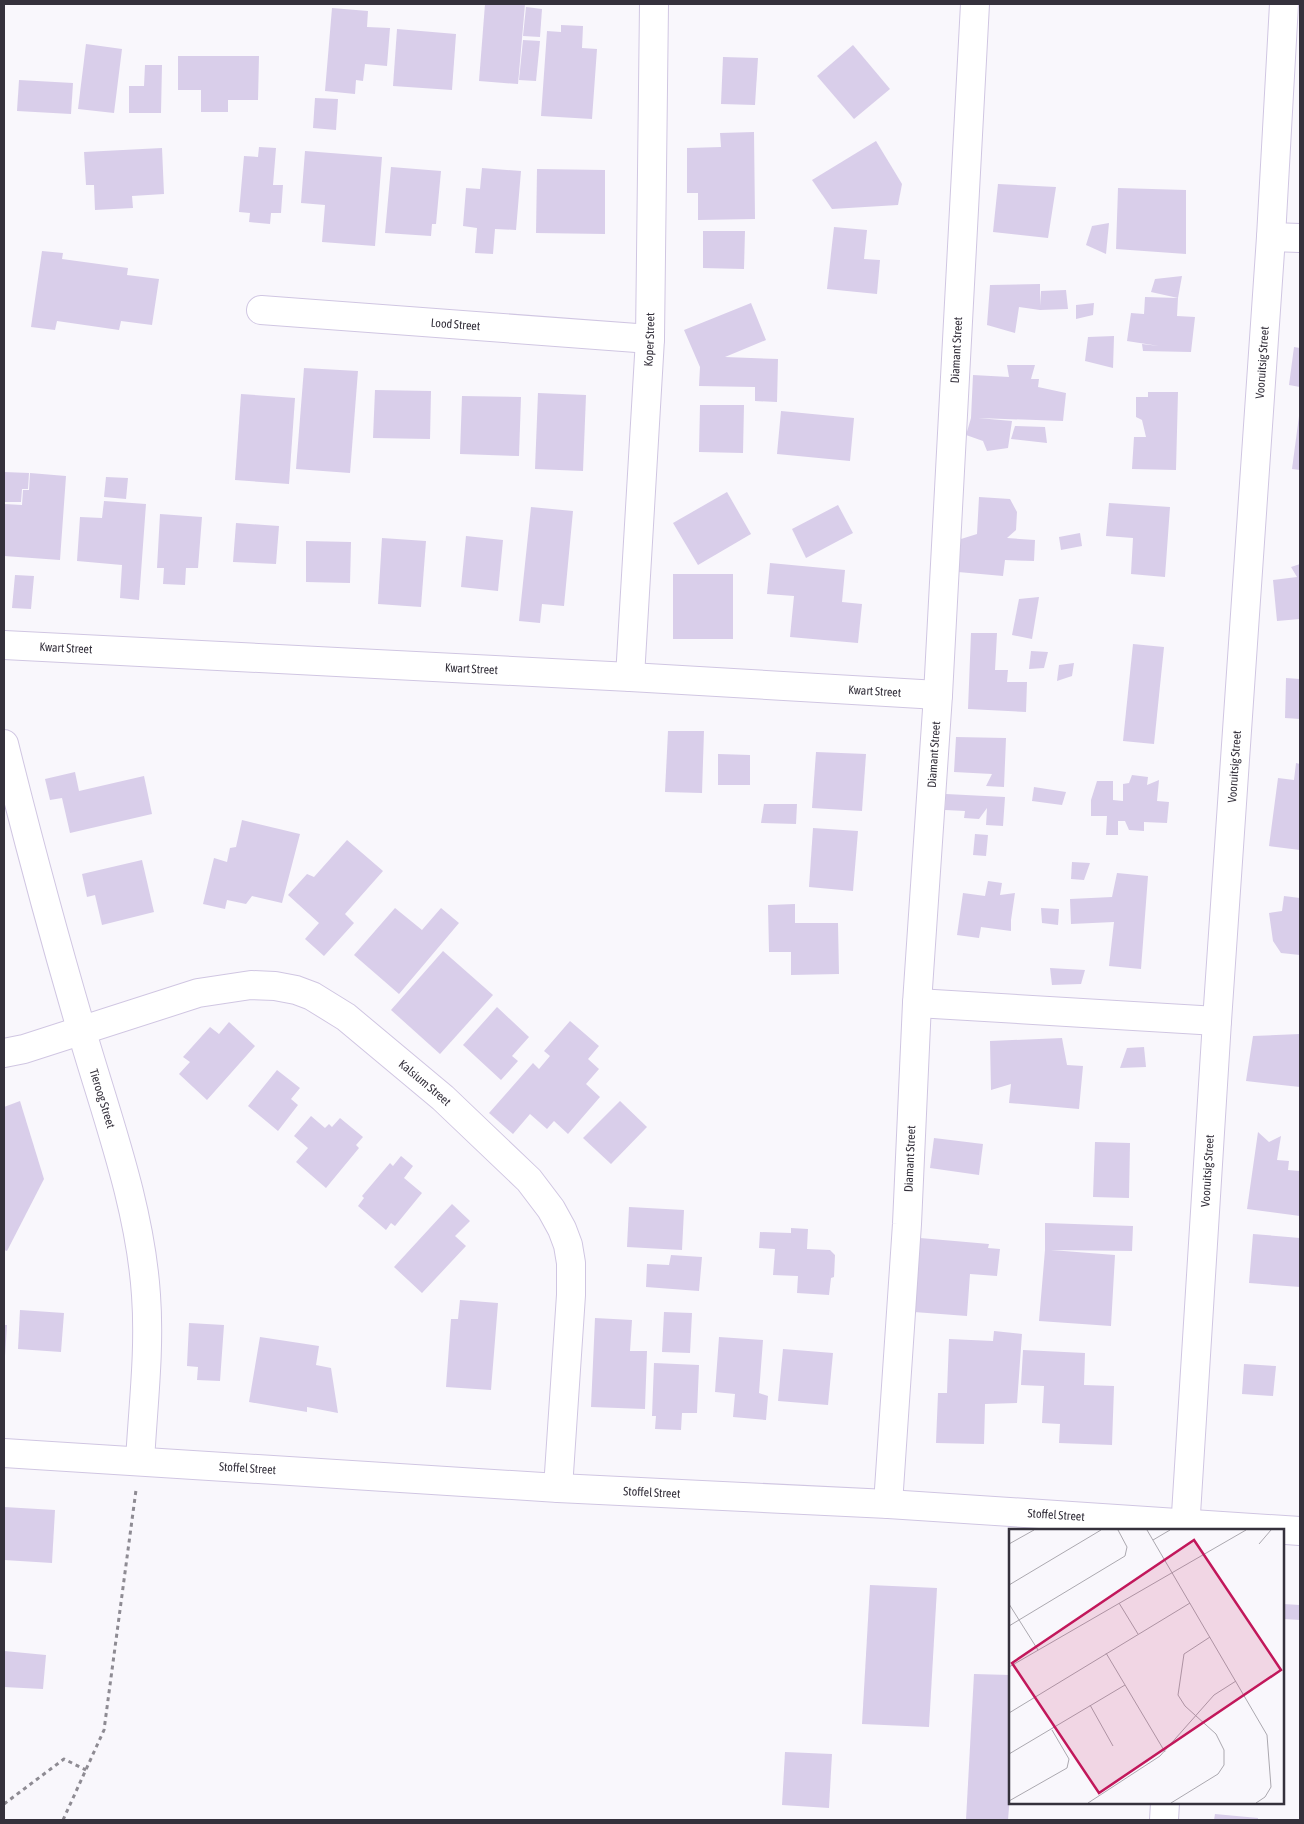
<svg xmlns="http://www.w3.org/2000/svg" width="1304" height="1824" font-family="'Asap Condensed',sans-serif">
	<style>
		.building { fill: #d9ceea }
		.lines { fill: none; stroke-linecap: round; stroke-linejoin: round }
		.street-casing { stroke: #d0c6e2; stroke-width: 30 }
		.path { stroke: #8e8b93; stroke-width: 3; stroke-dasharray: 4 4; stroke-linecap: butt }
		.street { stroke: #fff; stroke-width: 28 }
		.labels { text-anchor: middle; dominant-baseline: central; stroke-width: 4; stroke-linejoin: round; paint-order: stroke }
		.street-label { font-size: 12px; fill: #35313c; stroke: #fff }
		.inset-road { fill: none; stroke: #aba8af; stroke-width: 1 }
		.view { fill: #c2185b; fill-opacity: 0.15; stroke: #c2185b; stroke-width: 2.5 }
		.inset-edge { fill: none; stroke: #35313c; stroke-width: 2.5 }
	</style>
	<rect width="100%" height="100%" fill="#f9f7fc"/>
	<g class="building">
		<polygon points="485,4 525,4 518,84 479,81"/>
		<polygon points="526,7 542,9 540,37 523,36"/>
		<polygon points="332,8 368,11 367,27 390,28 387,66 365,64 363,81 356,80 355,94 325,91"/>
		<polygon points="561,25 583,26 582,48 597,49 592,119 541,116 547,31 561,32"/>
		<polygon points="397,29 456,34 452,90 393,86"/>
		<polygon points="523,40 540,41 536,81 519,80"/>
		<polygon points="86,44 122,49 114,113 78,109"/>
		<polygon points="853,45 890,89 854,119 817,76"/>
		<polygon points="178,56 259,56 258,100 228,100 228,112 201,112 201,90 178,90"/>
		<polygon points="723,57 758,58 755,105 721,104"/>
		<polygon points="145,65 162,65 161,113 129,113 129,86 144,86"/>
		<polygon points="19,80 73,83 71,114 17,111"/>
		<polygon points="315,98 338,99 336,130 313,128"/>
		<polygon points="754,132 755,219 698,220 698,193 687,193 687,148 721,147 720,133"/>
		<polygon points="876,141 902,184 898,205 832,209 812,180"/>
		<polygon points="259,147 276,148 273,185 283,185 281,213 271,213 270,224 249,222 250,213 239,212 244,156 258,157"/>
		<polygon points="162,148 164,194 132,196 133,208 95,210 94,185 86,185 84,152"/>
		<polygon points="305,151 382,157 375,246 322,242 325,205 301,203"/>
		<polygon points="391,167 441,171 436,224 432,224 431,236 385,233"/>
		<polygon points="482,168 521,171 516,230 495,229 493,254 475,253 477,228 463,226 466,188 480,189"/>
		<polygon points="537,169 605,170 605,234 536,233"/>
		<polygon points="998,184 1056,187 1048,238 993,232"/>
		<polygon points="1118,188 1186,190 1186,254 1116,249"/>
		<polygon points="1109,223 1106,254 1086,245 1092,226"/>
		<polygon points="834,227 867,230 864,259 880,260 877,294 827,289"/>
		<polygon points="703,231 745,231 744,269 703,268"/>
		<polygon points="42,251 63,253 62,259 128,268 127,275 159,279 152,325 121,321 119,330 57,321 55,330 31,327"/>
		<polygon points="1182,276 1178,298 1177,316 1195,317 1191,352 1143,351 1142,344 1159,346 1127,341 1131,313 1144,314 1145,297 1178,298 1151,292 1155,279"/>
		<polygon points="1040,284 1040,306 1041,291 1066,290 1068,309 1040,310 1019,307 1015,333 987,325 990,285"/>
		<polygon points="751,303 766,340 725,357 778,359 777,402 755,401 755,387 699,386 700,367 684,330"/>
		<polygon points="1094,303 1093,315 1076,319 1076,305"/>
		<polygon points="1114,336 1113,368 1085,361 1088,337"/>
		<polygon points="1294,347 1300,348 1300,387 1289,385"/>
		<polygon points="1007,365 1035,365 1031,379 1039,379 1038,387 1066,393 1063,421 978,418 1012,421 1008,448 987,451 983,441 966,435 971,418 973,375 1009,377"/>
		<polygon points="304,368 358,371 350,473 296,469"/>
		<polygon points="375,390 431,391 430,439 373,438"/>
		<polygon points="1148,392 1178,392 1176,470 1132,469 1134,437 1146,437 1142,420 1136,417 1136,397 1148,397"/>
		<polygon points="538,393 586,395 583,471 535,469"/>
		<polygon points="241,394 295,398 289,484 235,480"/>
		<polygon points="462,396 521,397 519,456 460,454"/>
		<polygon points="700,405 744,405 743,453 699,452"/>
		<polygon points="781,411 854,418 850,461 777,454"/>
		<polygon points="1299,416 1300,416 1300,470 1292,469"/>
		<polygon points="1015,426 1045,427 1047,443 1011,439"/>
		<polygon points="4,472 29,473 28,489 22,489 21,502 4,502"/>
		<polygon points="30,473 66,476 60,560 4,556 4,504 22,505 23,490 29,490"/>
		<polygon points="106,477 128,478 126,499 104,497"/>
		<polygon points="727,492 751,534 698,565 673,523"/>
		<polygon points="979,497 1010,499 1017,512 1016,530 1007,538 1035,540 1034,561 1005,560 1003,576 958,572 961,539 977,534"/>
		<polygon points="104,501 146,504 139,600 120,598 122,565 77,561 80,517 102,518"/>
		<polygon points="1109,503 1170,507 1165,577 1131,574 1133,538 1106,536"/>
		<polygon points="838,505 853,533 806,558 792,529"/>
		<polygon points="531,507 573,511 564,606 542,604 540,623 519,621"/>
		<polygon points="160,514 202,517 198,568 186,568 185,585 163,584 164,568 157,568"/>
		<polygon points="236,523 279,526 276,564 233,562"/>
		<polygon points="1080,533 1082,546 1061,550 1059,537"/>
		<polygon points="466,536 503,540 498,591 461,587"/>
		<polygon points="382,538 426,541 421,607 378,604"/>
		<polygon points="306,541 351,542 350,583 306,582"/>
		<polygon points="770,563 845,570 842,602 862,604 858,643 790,637 794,596 767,594"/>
		<polygon points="1300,564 1300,619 1277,621 1273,580 1297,577 1291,567"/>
		<rect x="673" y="574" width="60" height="65"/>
		<polygon points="15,575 34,576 31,609 12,608"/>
		<polygon points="1039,597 1032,639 1012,635 1019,599"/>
		<polygon points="971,633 997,633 995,670 1008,670 1007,682 1027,682 1026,712 968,709"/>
		<polygon points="1133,644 1164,647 1154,744 1123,741"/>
		<polygon points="1031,651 1048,652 1044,668 1029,669"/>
		<polygon points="1074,663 1072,676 1057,681 1059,665"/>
		<polygon points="1286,678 1300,679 1300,719 1285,718"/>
		<polygon points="668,731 704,731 702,793 665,792"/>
		<polygon points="956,737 1006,738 1004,787 986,786 992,774 954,772"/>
		<polygon points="816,752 866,754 862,811 812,808"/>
		<polygon points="718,754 750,755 750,785 718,785"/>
		<polygon points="1296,763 1300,764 1300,850 1269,846 1278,778 1294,780"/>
		<polygon points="75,772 79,791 144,776 152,814 70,833 62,798 50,800 45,779"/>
		<polygon points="1132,775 1148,777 1147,785 1159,780 1157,801 1169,802 1167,823 1144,822 1144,831 1129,830 1125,821 1118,821 1118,835 1106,835 1107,816 1091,816 1091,800 1097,781 1113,781 1113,800 1123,801 1123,784 1129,783"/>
		<polygon points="1034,787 1066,792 1062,805 1032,801"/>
		<polygon points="946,794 1005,797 1003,826 986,825 987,808 979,819 964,818 965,811 945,810"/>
		<polygon points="764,804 797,804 796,824 761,823"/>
		<polygon points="242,820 300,834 282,903 252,896 246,904 227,900 225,909 203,904 214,858 227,862 230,848 236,847"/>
		<polygon points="813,828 858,831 853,891 809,887"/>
		<polygon points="975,834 988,835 986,856 973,855"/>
		<polygon points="347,840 383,871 345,914 354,923 324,956 305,939 319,923 288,895 307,874 314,877"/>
		<polygon points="142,860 154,912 102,925 95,895 87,897 82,874"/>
		<polygon points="1072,862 1090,863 1084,880 1071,879"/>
		<polygon points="1117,873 1148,876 1141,969 1109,966 1114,922 1071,924 1070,899 1112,897"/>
		<polygon points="988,881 1002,883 1000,895 1015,893 1011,920 1011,931 981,927 979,938 957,935 963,893 985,896"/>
		<polygon points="1284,896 1300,898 1300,955 1281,953 1273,941 1269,913 1282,911"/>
		<polygon points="795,904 795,923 838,923 839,974 791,975 791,952 769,952 768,905"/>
		<polygon points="395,908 422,930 441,908 459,923 399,994 354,955"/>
		<polygon points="1041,908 1059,909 1058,925 1042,923"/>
		<polygon points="443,951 493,995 440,1054 391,1010"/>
		<polygon points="1050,968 1085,970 1081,984 1052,985"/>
		<polygon points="497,1007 529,1037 512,1056 518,1061 501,1080 463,1045"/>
		<polygon points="570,1021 599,1046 588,1059 599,1069 586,1084 600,1097 568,1134 554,1121 547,1129 530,1114 513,1134 489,1113 533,1063 539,1069 550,1056 544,1051"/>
		<polygon points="229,1022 255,1046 207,1100 179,1074 190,1062 183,1057 210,1027 219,1034"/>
		<polygon points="1300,1034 1300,1087 1246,1081 1253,1036"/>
		<polygon points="1062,1038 1067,1065 1083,1066 1079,1109 1009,1103 1011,1084 991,1090 990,1041"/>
		<polygon points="1144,1047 1146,1067 1120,1068 1127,1048"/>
		<polygon points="277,1070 300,1088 291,1099 298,1105 278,1131 248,1106"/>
		<polygon points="20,1101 44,1179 7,1251 4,1250 4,1107"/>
		<polygon points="620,1101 647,1127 611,1164 583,1138"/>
		<polygon points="311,1116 325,1128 329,1124 332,1127 340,1118 363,1137 356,1145 359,1148 326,1188 296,1162 308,1148 294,1136"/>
		<polygon points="1258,1132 1269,1142 1281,1136 1277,1160 1289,1161 1288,1170 1300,1171 1300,1216 1247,1209"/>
		<polygon points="934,1138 983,1144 979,1175 930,1168"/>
		<polygon points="1095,1142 1130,1143 1129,1198 1093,1197"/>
		<polygon points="401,1156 413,1166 404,1178 422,1193 395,1226 391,1223 386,1230 358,1206 364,1198 362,1196 390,1163 393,1166"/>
		<polygon points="452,1204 470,1221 455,1236 466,1246 422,1293 394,1267"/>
		<polygon points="629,1207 684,1210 682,1250 627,1247"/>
		<polygon points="1045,1223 1133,1226 1132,1251 1051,1250 1115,1255 1111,1326 1039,1321 1045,1250"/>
		<polygon points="791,1228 808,1229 807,1249 830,1250 835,1255 834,1277 831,1278 829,1295 797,1293 798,1276 773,1275 775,1249 759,1248 760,1232 791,1233"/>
		<polygon points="1253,1234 1300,1238 1300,1287 1249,1283"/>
		<polygon points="920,1238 989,1244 988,1248 1000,1249 997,1276 970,1274 967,1316 914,1312"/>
		<polygon points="671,1255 702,1257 699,1291 646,1287 647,1264 669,1265"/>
		<polygon points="460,1300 498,1303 491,1390 446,1387 451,1319 458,1319"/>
		<polygon points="20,1310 64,1313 61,1352 18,1349"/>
		<polygon points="664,1312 692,1313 690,1353 662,1352"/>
		<polygon points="595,1318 632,1320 630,1351 647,1351 645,1409 591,1407"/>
		<polygon points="189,1323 224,1325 220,1381 197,1380 198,1367 187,1366"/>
		<polygon points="4,1325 7,1325 5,1356 4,1356"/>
		<polygon points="994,1331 1022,1334 1017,1403 985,1404 984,1444 936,1443 938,1393 947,1393 949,1339 993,1341"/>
		<polygon points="260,1337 319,1346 316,1365 331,1368 338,1413 307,1407 307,1412 249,1402"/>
		<polygon points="719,1337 763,1340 759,1393 768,1396 766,1420 733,1417 735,1394 715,1392"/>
		<polygon points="783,1349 833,1353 828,1405 778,1401"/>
		<polygon points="1023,1350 1085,1353 1084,1385 1114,1386 1112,1445 1059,1443 1060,1424 1042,1423 1044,1386 1021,1385"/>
		<polygon points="654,1363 699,1365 697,1413 682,1413 681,1430 655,1429 656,1416 652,1416"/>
		<polygon points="1244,1364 1276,1366 1273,1396 1242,1394"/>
		<polygon points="4,1507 55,1510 52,1563 4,1560"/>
		<polygon points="870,1585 937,1588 929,1727 862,1724"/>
		<polygon points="1283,1604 1300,1605 1300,1620 1283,1619"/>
		<polygon points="4,1651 46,1655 43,1689 4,1687"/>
		<polygon points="974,1674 1010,1675 1010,1795 1008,1820 966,1820"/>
		<polygon points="785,1752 832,1754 829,1808 782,1805"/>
		<polygon points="1215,1814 1258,1818 1258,1820 1214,1820"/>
	</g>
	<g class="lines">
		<defs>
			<g id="street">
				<polyline points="1271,237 1300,238"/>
				<path id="s1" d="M261 310 650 339"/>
				<path id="s2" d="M4 645 630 677 938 695"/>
				<path id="s3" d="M630 677 650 339 654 4"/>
				<path id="s4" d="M4 744C28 840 54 937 82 1032 107 1118 140 1205 146 1295 150 1350 143 1406 140 1461"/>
				<polyline points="917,1003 1217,1021"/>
				<path id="s5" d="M4 1053 24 1049 198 993 251 985 275 986 296 990 312 996 346 1017 443 1098 529 1180 551 1209 562 1229 568 1245 571 1263V1295L558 1488"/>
				<path id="s6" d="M4 1453 558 1488 888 1504 1300 1531"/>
				<path id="s7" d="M888 1504 907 1224 917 1003 938 695 975 4"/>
				<path id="s8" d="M1185 1530 1217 1021 1271 237 1284 4"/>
				<polyline points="1164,1820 1165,1803"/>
			</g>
		</defs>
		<use href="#street" class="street-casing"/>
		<g class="path">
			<polyline points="4,1804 64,1759 86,1770"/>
			<polyline points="63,1820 104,1730 136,1490"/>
		</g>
		<use href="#street" class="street"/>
	</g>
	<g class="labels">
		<g class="street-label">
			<text stroke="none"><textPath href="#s1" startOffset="195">Lood Street</textPath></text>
			<text stroke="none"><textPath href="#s3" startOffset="338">Koper Street</textPath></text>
			<text stroke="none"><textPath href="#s7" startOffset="1156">Diamant Street</textPath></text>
			<text stroke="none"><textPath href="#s8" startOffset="1170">Vooruitsig Street</textPath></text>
			<text stroke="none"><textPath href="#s2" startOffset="62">Kwart Street</textPath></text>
			<text stroke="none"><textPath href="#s2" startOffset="468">Kwart Street</textPath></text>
			<text stroke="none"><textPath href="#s2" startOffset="872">Kwart Street</textPath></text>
			<text stroke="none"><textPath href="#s7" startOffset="751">Diamant Street</textPath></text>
			<text stroke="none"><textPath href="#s8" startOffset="765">Vooruitsig Street</textPath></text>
			<text stroke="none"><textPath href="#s5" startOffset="462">Kalsium Street</textPath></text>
			<text stroke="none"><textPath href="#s4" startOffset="368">Tieroog Street</textPath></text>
			<text stroke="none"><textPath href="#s7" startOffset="346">Diamant Street</textPath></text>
			<text stroke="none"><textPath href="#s8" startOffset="360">Vooruitsig Street</textPath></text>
			<text stroke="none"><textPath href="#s6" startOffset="244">Stoffel Street</textPath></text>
			<text stroke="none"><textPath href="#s6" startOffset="649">Stoffel Street</textPath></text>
			<text stroke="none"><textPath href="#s6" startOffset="1054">Stoffel Street</textPath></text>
		</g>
	</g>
	<g transform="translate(1009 1529)">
		<rect width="275" height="275" fill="#f9f7fc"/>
		<path class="inset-road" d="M138 1 258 206 262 258 256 268 247 274M144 11 161 1M0 15 25 1M250 15 262 1M0 56 92 1M110 74 129 105M0 75 29 121M0 97 116 27 118 18 109 1M97 124 156 223M0 138 237 1M81 176 104 217M0 184 181 74M0 225 116 156M0 272 58 239 60 230 43 201M79 274 151 227 205 166 227 152M162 274 209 245 215 236V221L207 205 176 177 169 166 175 125 201 108"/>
		<path class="view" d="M185 11 272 141 90 264 3 134Z"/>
		<rect width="275" height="275" class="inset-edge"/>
	</g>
	<rect width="1304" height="1824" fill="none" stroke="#35313c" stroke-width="10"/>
</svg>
